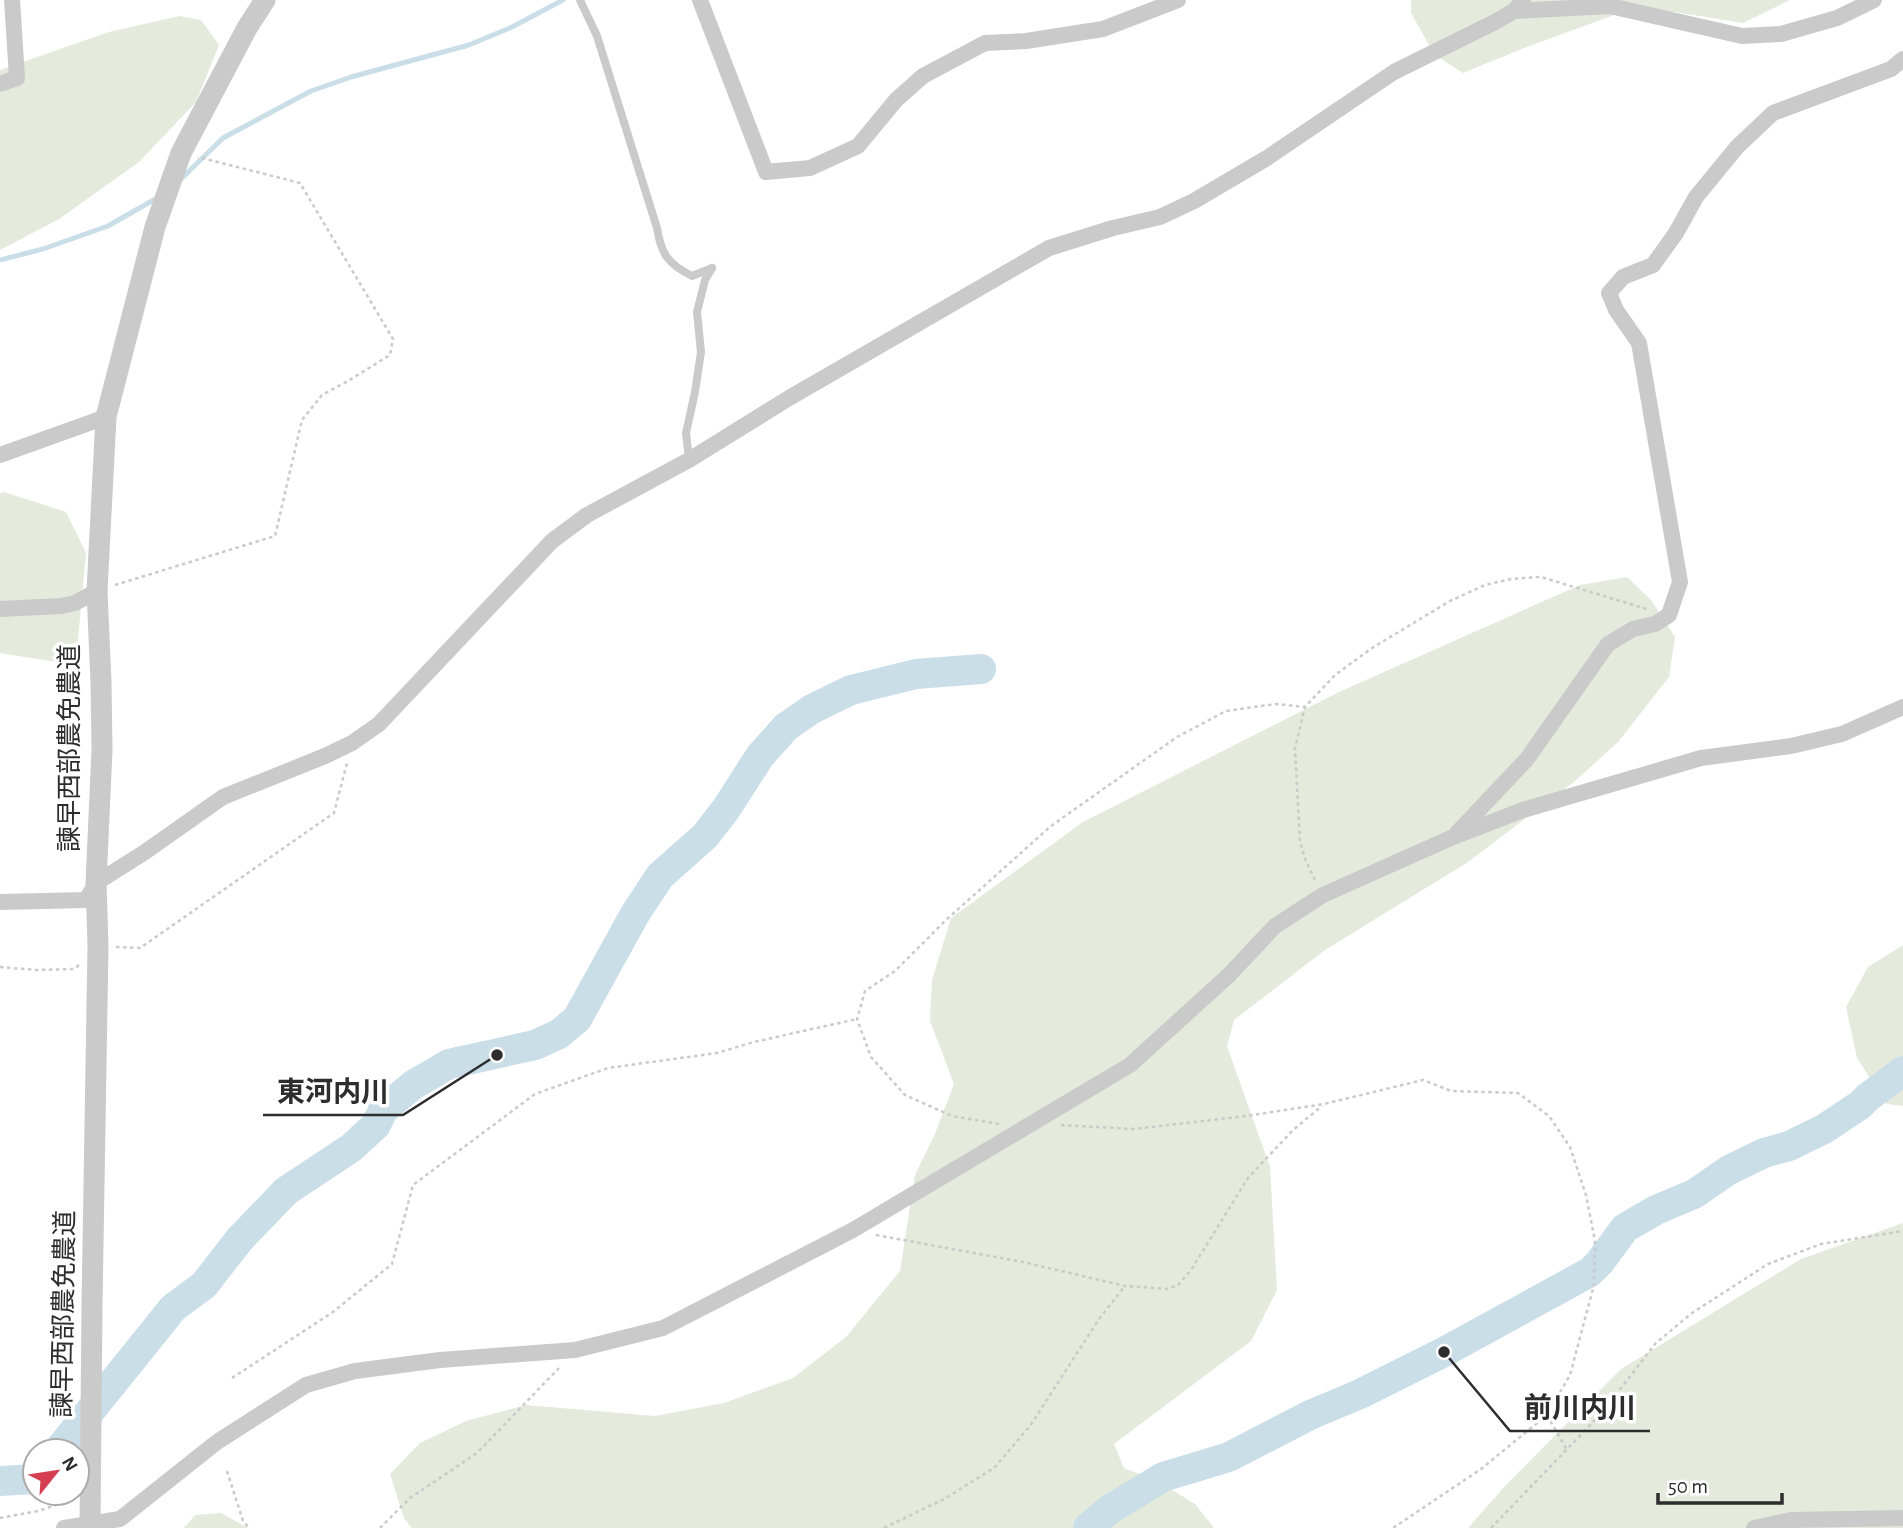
<svg xmlns="http://www.w3.org/2000/svg" width="1903" height="1528" font-family="'Alegreya Sans','Noto Sans JP',sans-serif">
	<style>
		.green { fill: #e4eadc }
		.lines { fill: none; stroke-linecap: round; stroke-linejoin: round }
		.stream { stroke: #cadee8; stroke-width: 5 }
		.river { stroke: #cadee8; stroke-width: 30 }
		.path { stroke: #cacaca; stroke-width: 2.5; stroke-dasharray: 3.5 3.5; stroke-linecap: butt }
		.service { stroke: #cacaca; stroke-width: 8 }
		.minor { stroke: #cacaca; stroke-width: 16 }
		.tertiary { stroke: #cacaca; stroke-width: 21 }
		.labels { text-anchor: middle; dominant-baseline: central; stroke-width: 7; stroke-linejoin: round; paint-order: stroke }
		.street-label { font-size: 26px; fill: #2d2d2d; stroke: #fff }
		.leader { fill: none; stroke: #2d2d2d; stroke-width: 2.5 }
		.callout-dot { fill: #2d2d2d; stroke: #fff; stroke-width: 2.5 }
		.callout-label { font-size: 28px; text-anchor: middle; font-weight: bold; fill: #2d2d2d; stroke: #fff; stroke-width: 7; stroke-linejoin: round; paint-order: stroke }
	</style>
	<rect width="100%" height="100%" fill="#fff"/>
	<g class="green">
		<polygon points="1411,0 1790,0 1743,23 1675,12 1614,15 1524,48 1463,73 1434,54 1411,13"/>
		<polygon points="179,16 201,20 219,45 196,102 139,162 59,219 0,250 0,70 109,32"/>
		<polygon points="4,492 66,512 86,553 77,650 56,662 0,653 0,493"/>
		<polygon points="1627,577 1651,600 1675,637 1669,677 1618,742 1575,781 1468,862 1325,950 1234,1020 1227,1046 1270,1167 1277,1290 1251,1341 1114,1444 1124,1468 1161,1483 1195,1504 1214,1528 412,1528 404,1518 390,1474 420,1443 466,1421 526,1405 655,1416 724,1403 793,1378 846,1337 900,1271 915,1175 935,1134 954,1084 930,1021 932,980 951,918 1083,822 1339,692 1580,585"/>
		<polygon points="1903,945 1903,1106 1887,1104 1857,1058 1846,1007 1868,967"/>
		<polygon points="1903,1223 1903,1528 1468,1528 1505,1486 1621,1369 1801,1259"/>
		<polygon points="221,1513 248,1528 184,1528 195,1515"/>
	</g>
	<g class="lines">
		<g class="stream">
			<polyline points="181,179 223,138 311,91 351,77 469,45 512,27 563,0"/>
			<polyline points="0,260 43,249 108,226 157,198"/>
		</g>
		<g class="river">
			<polyline points="58,1451 173,1308 204,1285 239,1240 286,1191 351,1148 376,1125 383,1110 413,1085 449,1064 535,1045 559,1034 577,1019 635,914 660,876 705,836 726,809 760,756 786,727 812,709 851,690 916,674 981,669"/>
			<polyline points="0,1481 35,1479"/>
			<polyline points="1088,1528 1109,1510 1163,1477 1229,1457 1310,1415 1360,1394 1444,1352 1590,1272 1600,1262 1625,1228 1656,1210 1694,1194 1729,1170 1764,1153 1789,1146 1824,1129 1860,1105 1868,1097 1903,1071"/>
		</g>
		<g class="path">
			<polyline points="115,585 275,536 302,420 322,395 348,381 390,355 393,339 300,183 198,157"/>
			<polyline points="1315,880 1306,861 1300,842 1295,748 1305,707 1335,675 1372,648 1450,601 1485,585 1511,579 1541,577 1647,609"/>
			<polyline points="116,947 140,948 334,813 347,763"/>
			<polyline points="0,967 36,970 74,969 79,965"/>
			<polyline points="999,1124 952,1116 905,1095 871,1057 857,1019 865,991 895,971 946,920 1051,826 1177,737 1226,711 1276,704 1305,707"/>
			<polyline points="1061,1125 1134,1129 1246,1116 1324,1104 1423,1080 1451,1091 1518,1093 1549,1116 1570,1147 1586,1195 1595,1241 1594,1285 1570,1375 1547,1415 1481,1469 1393,1528"/>
			<polyline points="876,1235 1023,1262 1125,1286 1167,1289 1178,1285 1191,1270 1248,1178 1293,1130 1322,1106"/>
			<polyline points="232,1378 333,1312 392,1264 413,1185 535,1094 608,1068 717,1053 754,1042 857,1019"/>
			<polyline points="1547,1415 1567,1450"/>
			<polyline points="227,1471 243,1521 249,1528"/>
			<polyline points="0,1518 38,1511 71,1500"/>
			<polyline points="380,1528 410,1498 477,1453 559,1368"/>
			<polyline points="884,1528 946,1498 994,1468 1030,1426 1099,1319 1125,1286"/>
			<polyline points="1491,1528 1600,1415 1656,1343 1692,1313 1768,1264 1821,1244 1903,1231"/>
		</g>
		<g class="service">
			<path d="M580 0 597 36 657 228C661 254 668 264 692 276L712 268"/>
			<polyline points="689,459 686,433 695,392 701,352 697,312 705,280 712,268"/>
		</g>
		<g class="minor">
			<polyline points="700,0 766,172 810,168 858,146 896,100 923,76 985,43 1026,41 1103,29 1178,0"/>
			<polyline points="1514,11 1610,6 1742,36 1781,34 1837,18 1874,0"/>
			<polyline points="0,84 17,78 12,0"/>
			<polyline points="0,455 106,417"/>
			<polyline points="0,609 61,606 75,603 97,591"/>
			<polyline points="1457,833 1527,759 1608,644 1633,629 1655,624 1669,615 1680,582 1639,343 1616,310 1609,293 1623,277 1653,265 1676,233 1696,197 1737,147 1773,113 1891,69 1903,59"/>
			<polyline points="0,902 86,900 96,883 145,852 223,797 325,756 352,743 379,724 552,541 587,515 689,460 789,398 1049,248 1113,228 1160,217 1194,201 1267,158 1394,72 1495,22 1514,11 1523,0"/>
			<polyline points="64,1528 120,1519 217,1442 306,1385 355,1371 440,1360 575,1350 663,1328 853,1230 1130,1065 1229,975 1275,926 1323,895 1453,837 1523,810 1701,758 1791,746 1842,734 1903,707"/>
			<polyline points="1754,1528 1791,1520 1903,1518"/>
		</g>
		<polyline class="tertiary" points="90,1528 92,1305 98,946 96,883 102,750 101,682 97,591 106,417 155,227 181,153 247,28 265,0"/>
	</g>
	<g class="labels">
		<g class="street-label">
			<text transform="translate(70 748) rotate(-90)">諫早西部農免農道</text>
			<text transform="translate(64 1314) rotate(-89)">諫早西部農免農道</text>
		</g>
	</g>
	<path class="leader" d="M497 1055L403 1115H263M1444 1352L1510 1431H1650"/>
	<g class="callout-dot">
		<circle cx="497" cy="1055" r="7"/>
		<circle cx="1444" cy="1352" r="7"/>
	</g>
	<g class="callout-label">
		<text x="333" y="1101">東河内川</text>
		<text x="1580" y="1417">前川内川</text>
	</g>
	<g transform="translate(56 1472) rotate(60)"><circle r="33" fill="#ffffff" stroke="#ababab" stroke-width="2"/>
	<path d="M0-5L12 26L0 18L-12 26Z" fill="#d73d51"/>
	<text y="-10" font-size="19" font-weight="bold" text-anchor="middle" fill="#2d2d2d">N</text>
	</g>
	<path d="M1658 1493v10h124v-10" fill="none" stroke="#2d2d2d" stroke-width="3.5"/>
	<text x="1668" y="1493" font-size="21" fill="#2d2d2d" stroke="#ffffff" stroke-width="5" paint-order="stroke">50 m</text>
</svg>
